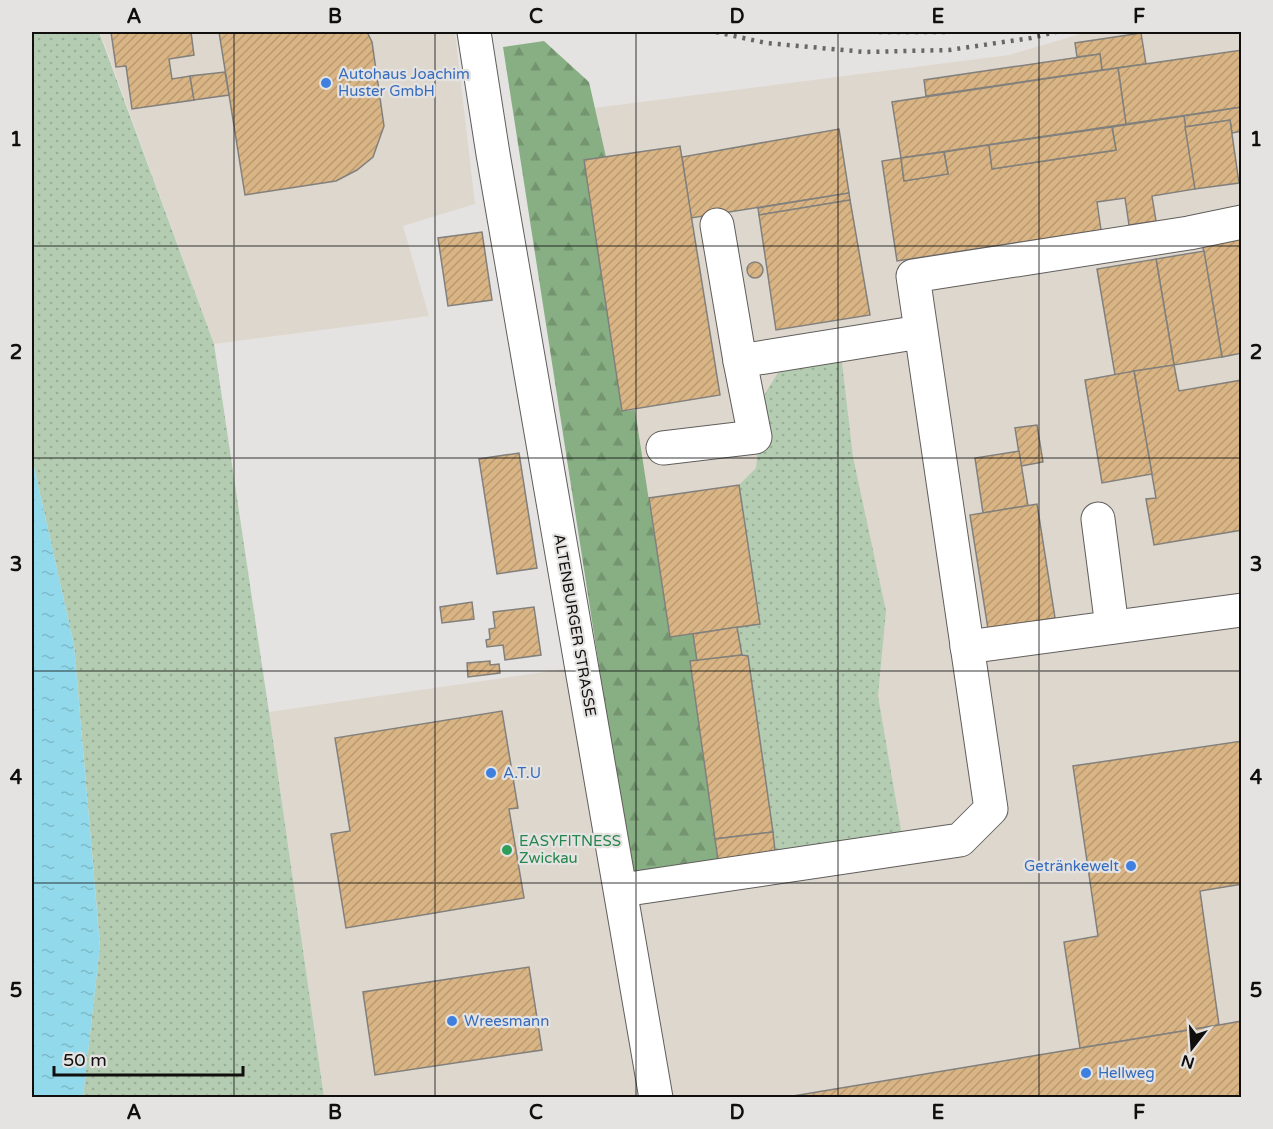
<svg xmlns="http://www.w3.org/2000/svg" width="1273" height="1129" font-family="'Varela Round',sans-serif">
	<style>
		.built { fill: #ded7ce }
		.grass { fill: url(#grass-dots) }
		.forest { fill: url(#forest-firs) }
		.water { fill: url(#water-ripples) }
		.building { fill: url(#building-hatch); stroke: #81807d; stroke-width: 1.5 }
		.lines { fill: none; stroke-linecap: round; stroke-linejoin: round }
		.minor-casing { stroke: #605e5c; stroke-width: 35 }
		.minor { stroke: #fff; stroke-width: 33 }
		.rail { stroke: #686765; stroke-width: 4.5; stroke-dasharray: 3 6; stroke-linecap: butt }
		.grid { fill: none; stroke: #100f0e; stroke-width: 1.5; stroke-opacity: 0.55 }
		.shop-dot { fill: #3f7fe0; stroke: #e5e3e1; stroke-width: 2 }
		.leisure-dot { fill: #2e9e5b; stroke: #e5e3e1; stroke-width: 2 }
		.labels { text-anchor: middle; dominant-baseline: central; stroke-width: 4.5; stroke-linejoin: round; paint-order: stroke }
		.shop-label { font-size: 15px; fill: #366cbe; stroke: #e5e3e1; text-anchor: start }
		.street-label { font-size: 15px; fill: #100f0e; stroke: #e5e3e1 }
		.leisure-label { font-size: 15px; fill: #27864d; stroke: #e5e3e1; text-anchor: start }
		.neatline { fill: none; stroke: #100f0e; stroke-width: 2 }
		.grid-label { font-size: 20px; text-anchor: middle; font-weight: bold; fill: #100f0e }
	</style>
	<defs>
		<pattern id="grass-dots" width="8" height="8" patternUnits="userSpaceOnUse" patternTransform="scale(1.5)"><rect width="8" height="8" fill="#b4cdb2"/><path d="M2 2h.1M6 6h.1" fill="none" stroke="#9aaf98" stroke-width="1.8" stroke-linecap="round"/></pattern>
		<pattern id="forest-firs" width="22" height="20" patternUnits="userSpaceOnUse" patternTransform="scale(1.5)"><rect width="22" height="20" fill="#87af83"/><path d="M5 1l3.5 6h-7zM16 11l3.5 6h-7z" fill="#749570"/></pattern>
		<pattern id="water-ripples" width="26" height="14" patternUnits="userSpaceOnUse" patternTransform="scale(1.5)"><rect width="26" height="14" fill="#92daeb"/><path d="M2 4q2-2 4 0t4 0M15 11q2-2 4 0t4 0" fill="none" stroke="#7dbac8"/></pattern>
		<pattern id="building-hatch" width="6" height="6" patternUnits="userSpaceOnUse" patternTransform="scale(1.5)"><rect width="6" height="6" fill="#d9b484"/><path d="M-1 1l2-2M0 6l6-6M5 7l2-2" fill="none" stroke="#b99a71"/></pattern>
	</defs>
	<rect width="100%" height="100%" fill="#e5e3e1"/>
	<g class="built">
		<polygon points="100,32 455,32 475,204 403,226 429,316 214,344"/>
		<polygon points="1087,32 1241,32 1241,1097 324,1097 269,712 599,664 639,902 667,896 547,114 1009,55"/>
	</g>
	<g class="grass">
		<polygon points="32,32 99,32 214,344 269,712 324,1097 83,1097 100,945 74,645 32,458"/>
		<polygon points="841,354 853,457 886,611 878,696 902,836 776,860 748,656 742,655 737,627 760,623 739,485 756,468 763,397 782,366"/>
	</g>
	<polygon class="forest" points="544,41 589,82 606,157 584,160 622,411 635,410 670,637 693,634 697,661 690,661 719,867 632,879 503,47"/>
	<polygon class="water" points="32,458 74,645 100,946 83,1097 32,1097"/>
	<g class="building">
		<polygon points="111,32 191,32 194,55 169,59 172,79 190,76 194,100 132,109 126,66 116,67"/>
		<polygon points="219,32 367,32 372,42 384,126 373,157 357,170 336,181 245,195"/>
		<polygon points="1141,33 1146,64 1102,70 1100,54 1077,57 1075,43"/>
		<polygon points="1242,50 1242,107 1126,124 1118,68"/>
		<polygon points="1100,54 1102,70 926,96 924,80"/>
		<polygon points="1118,68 1126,124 901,158 892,102"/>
		<polygon points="225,72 229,95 194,100 190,76"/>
		<polygon points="1242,107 1242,131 1232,133 1230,120 1185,127 1184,116"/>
		<polygon points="1184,116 1195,189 1152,196 1156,221 1129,225 1125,198 1097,202 1101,230 897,261 882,161 901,158 904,181 948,174 944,152 989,145 992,169 1116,150 1112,127"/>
		<polygon points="1230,120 1239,183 1195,189 1185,127"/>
		<polygon points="1112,127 1116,150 992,169 989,145"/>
		<polygon points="839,129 849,193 691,218 682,157"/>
		<polygon points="680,146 720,395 622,411 584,160"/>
		<polygon points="944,152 948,174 904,181 901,158"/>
		<polygon points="849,193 850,200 759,215 758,208"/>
		<polygon points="850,200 870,315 776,330 759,215"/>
		<polygon points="1242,229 1242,353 1222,357 1201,236"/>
		<polygon points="482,232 492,300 448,306 438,238"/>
		<polygon points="1204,251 1222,357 1174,365 1156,259"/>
		<polygon points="1156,259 1174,365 1115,375 1097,269"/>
		<circle cx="755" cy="270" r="8"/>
		<polygon points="1174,365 1179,391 1242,380 1242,530 1154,545 1146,499 1156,498 1134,371"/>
		<polygon points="1134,371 1152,474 1102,483 1085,380"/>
		<polygon points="1037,425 1043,462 1021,466 1015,428"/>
		<polygon points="1019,451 1028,506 983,513 975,458"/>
		<polygon points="519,453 537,568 497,574 479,459"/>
		<polygon points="739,485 760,624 670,637 649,498"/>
		<polygon points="1037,504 1055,618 988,629 970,515"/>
		<polygon points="472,602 474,619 442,623 440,607"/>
		<polygon points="534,607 541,655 505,660 503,645 487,647 486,640 490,639 489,629 495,628 493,612"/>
		<polygon points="737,627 742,655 697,661 693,634"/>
		<polygon points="742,655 748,656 773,832 715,839 690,661"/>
		<polygon points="490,661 490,665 499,664 500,673 468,677 467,663"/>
		<polygon points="502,711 518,808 509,809 524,898 346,928 331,834 350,831 335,738"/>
		<polygon points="1242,741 1242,884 1200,891 1219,1025 1080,1048 1064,942 1098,936 1073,766"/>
		<polygon points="773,832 776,860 719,867 715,839"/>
		<polygon points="529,967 542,1050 375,1075 363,992"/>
		<polygon points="1242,1021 1242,1098 781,1098 1219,1025"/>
	</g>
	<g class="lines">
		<defs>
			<g id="minor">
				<polyline points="474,32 493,154 656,1098"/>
				<polyline points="717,225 740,361"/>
				<polyline points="663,448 755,437 740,361 920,332"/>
				<polyline points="1098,519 1112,627"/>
				<polyline points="967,647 1242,610"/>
				<polyline points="622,890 960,840 991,809 913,276 1189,233 1242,222"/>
			</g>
		</defs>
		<use href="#minor" class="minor-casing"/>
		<use href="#minor" class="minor"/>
		<g class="rail">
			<polyline points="716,32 766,43 865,52 949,50 1031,38 1056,32"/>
			<polyline points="879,32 951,32"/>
		</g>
	</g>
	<path class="grid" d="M234 32V1098M435 32V1098M636 32V1098M838 32V1098M1039 32V1098M32 246H1242M32 458H1242M32 671H1242M32 883H1242"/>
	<g class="shop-dot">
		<circle cx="326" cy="83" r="6"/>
		<circle cx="491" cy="773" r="6"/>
		<circle cx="1131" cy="866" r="6"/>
		<circle cx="452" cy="1021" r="6"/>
		<circle cx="1086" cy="1073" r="6"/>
	</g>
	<circle class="leisure-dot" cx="507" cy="850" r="6"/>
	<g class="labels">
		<g class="shop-label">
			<text x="338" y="74">Autohaus Joachim<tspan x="338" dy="17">Huster GmbH</tspan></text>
			<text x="503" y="773">A.T.U</text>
			<text x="1119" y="866" text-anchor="end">Getränkewelt</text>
			<text x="464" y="1021">Wreesmann</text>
			<text x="1098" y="1073">Hellweg</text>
		</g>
		<g class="street-label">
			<text transform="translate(575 625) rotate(80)">ALTENBURGER STRASSE</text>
		</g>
		<g class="leisure-label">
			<text x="519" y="841">EASYFITNESS<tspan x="519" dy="17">Zwickau</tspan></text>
		</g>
	</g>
	<rect width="1273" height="1129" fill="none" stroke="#e5e3e1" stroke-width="66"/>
	<g transform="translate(1192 1048) rotate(197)" stroke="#e5e3e1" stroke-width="4.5" paint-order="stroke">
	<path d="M0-4.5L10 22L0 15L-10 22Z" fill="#100f0e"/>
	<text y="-9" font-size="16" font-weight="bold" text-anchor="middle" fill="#100f0e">N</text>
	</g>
	<path d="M54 1066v9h189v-9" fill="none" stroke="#100f0e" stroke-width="3"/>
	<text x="63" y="1066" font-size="18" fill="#100f0e" stroke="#e5e3e1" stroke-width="4.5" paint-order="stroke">50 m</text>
	<rect x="33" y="33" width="1207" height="1063" class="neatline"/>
	<g class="grid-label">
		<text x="134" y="23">A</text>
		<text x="335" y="23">B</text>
		<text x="536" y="23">C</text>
		<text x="737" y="23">D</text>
		<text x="938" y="23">E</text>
		<text x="1139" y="23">F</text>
		<text x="16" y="146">1</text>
		<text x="1256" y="146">1</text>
		<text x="16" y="359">2</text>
		<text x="1256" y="359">2</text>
		<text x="16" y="571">3</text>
		<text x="1256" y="571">3</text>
		<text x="16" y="784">4</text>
		<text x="1256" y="784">4</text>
		<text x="16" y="997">5</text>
		<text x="1256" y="997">5</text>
		<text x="134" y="1119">A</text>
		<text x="335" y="1119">B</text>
		<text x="536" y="1119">C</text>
		<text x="737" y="1119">D</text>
		<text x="938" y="1119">E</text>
		<text x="1139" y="1119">F</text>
	</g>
</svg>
